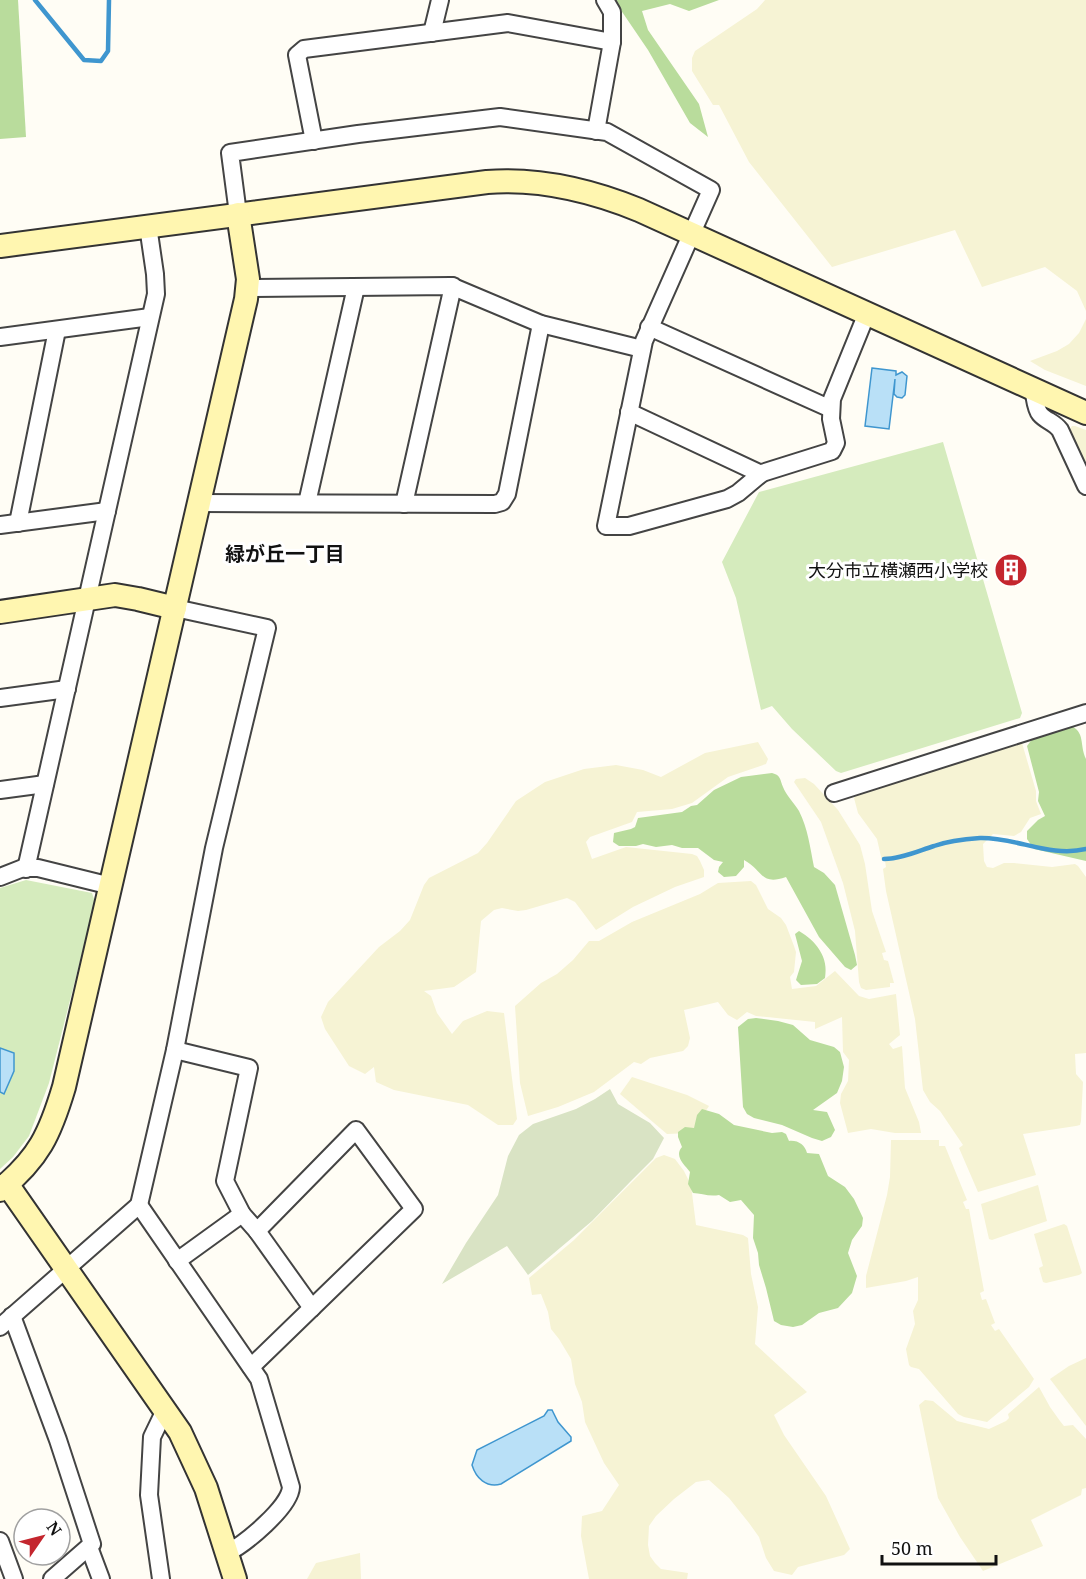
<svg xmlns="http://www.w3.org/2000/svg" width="1086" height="1579" font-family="'Noto Serif','Noto Sans JP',serif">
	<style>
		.farmland { fill: #f6f3d4 }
		.green { fill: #d5ebbd }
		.forest { fill: #b9dc9c }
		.cemetery { fill: #d9e3c4 }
		.water { fill: #b9e0f7; stroke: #3f96cf; stroke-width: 1.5 }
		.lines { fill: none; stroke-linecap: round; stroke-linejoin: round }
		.stream { stroke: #3f96cf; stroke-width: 4.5 }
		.street-casing { stroke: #444; stroke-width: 20 }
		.secondary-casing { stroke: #333; stroke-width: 26 }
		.street { stroke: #fff; stroke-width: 16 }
		.secondary { stroke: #fff6b0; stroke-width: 22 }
		.labels { text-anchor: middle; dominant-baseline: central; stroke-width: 6; stroke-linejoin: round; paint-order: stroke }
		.poi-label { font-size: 18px; fill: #111; stroke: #fff; text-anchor: end }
		.neighbourhood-label { font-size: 20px; font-weight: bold; fill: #111; stroke: #fff }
	</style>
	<rect width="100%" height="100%" fill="#fffdf5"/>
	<g class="farmland">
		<polygon points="765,0 1086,0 1086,311 1077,291 1045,267 982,287 955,230 832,267 749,162 719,105 713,105 692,71 692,58 695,51 757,9"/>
		<polygon points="1086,319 1086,386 1045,370 1030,361 1057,351 1069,344 1079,333"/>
		<polygon points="1072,426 1075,426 1086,430 1086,476 1070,435 1069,430"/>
		<polygon points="758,742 768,759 766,764 728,777 692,803 672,809 637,812 632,822 590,837 586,842 592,859 626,847 692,854 697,856 700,861 704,870 704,877 675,887 633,907 596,930 575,902 567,898 526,910 518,911 502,908 494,910 481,921 476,972 454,987 424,991 431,996 437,1013 452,1034 463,1021 487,1011 504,1013 517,1119 513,1125 498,1125 468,1105 394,1090 376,1082 374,1067 365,1074 349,1066 325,1029 321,1017 328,1002 379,947 400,931 410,920 424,885 429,878 478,853 487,843 516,801 545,782 584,769 616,765 643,770 661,777 705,753"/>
		<polygon points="1022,743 1036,791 1036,801 1041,814 1030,818 1021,832 1014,836 993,834 983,844 984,861 987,867 993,868 1004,863 1014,863 1052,867 1075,864 1078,866 1086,877 1086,1053 1075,1054 1076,1074 1083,1082 1081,1121 1080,1125 1076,1126 1023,1134 1036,1175 978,1192 959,1148 963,1145 940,1111 930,1102 923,1090 915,1019 886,891 883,869 886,867 885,861 882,861 877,839 858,813 854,798 857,792"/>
		<polygon points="805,778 814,784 838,810 860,845 865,864 872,911 886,952 882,953 884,960 888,961 894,983 890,983 890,987 866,990 861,988 859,982 855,931 843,883 821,822 794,782 796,779"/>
		<polygon points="751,881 756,885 768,909 781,918 786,925 794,946 796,952 794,972 790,977 792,989 816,986 835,971 859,996 869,999 896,994 900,1035 889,1044 893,1049 902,1046 905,1088 919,1122 921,1133 895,1133 871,1129 848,1133 840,1103 841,1094 848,1081 849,1060 843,1052 842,1017 815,1029 815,1022 756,1016 747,1012 737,1020 728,1015 718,1002 684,1010 690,1038 688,1046 683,1051 650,1058 641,1064 634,1062 594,1092 558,1107 528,1116 520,1083 515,1006 541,983 557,974 573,960 589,941 599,941 632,922 700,894 718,883"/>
		<polygon points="632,1077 687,1095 709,1106 691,1133 667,1134 620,1094"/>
		<polygon points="891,1140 939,1140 939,1146 945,1146 967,1200 963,1202 966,1209 969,1209 984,1291 980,1293 982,1300 986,1299 995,1323 991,1325 995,1331 999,1329 1034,1379 1029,1387 987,1422 964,1417 958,1414 919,1369 911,1367 909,1365 906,1349 915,1324 913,1311 918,1300 918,1277 906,1281 866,1288 866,1276 887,1195 890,1177"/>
		<polygon points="664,1155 675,1159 684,1171 691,1185 696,1225 743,1235 748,1238 751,1274 758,1307 755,1344 807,1392 774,1415 784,1435 826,1496 850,1549 844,1555 798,1567 792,1575 774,1571 766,1558 759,1537 749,1523 729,1498 709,1480 696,1482 674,1499 656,1516 649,1526 648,1545 650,1556 655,1563 661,1569 688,1573 687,1579 589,1579 581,1536 582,1516 602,1511 619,1485 604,1463 585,1422 582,1402 575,1384 571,1359 559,1339 551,1329 548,1312 541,1294 532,1295 529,1278 574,1240 656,1158"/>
		<polygon points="1038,1185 1047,1221 992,1240 989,1239 981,1204"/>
		<polygon points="1064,1224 1067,1226 1082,1273 1079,1275 1046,1283 1043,1282 1039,1268 1043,1266 1034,1234"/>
		<polygon points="1086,1358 1086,1426 1050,1379 1069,1366"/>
		<polygon points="1039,1387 1050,1407 1060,1421 1064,1426 1073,1425 1086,1439 1086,1488 1082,1489 1081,1495 1031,1520 1043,1546 983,1571 960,1537 938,1498 919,1405 925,1400 933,1401 957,1421 989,1429 1006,1421 1009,1418 1008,1414"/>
		<polygon points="360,1553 361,1579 307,1579 316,1563"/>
	</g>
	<g class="green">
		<polygon points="943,442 1022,713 1020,718 841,773 836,771 792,729 772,706 761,710 736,598 722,562 759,492"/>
		<polygon points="26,880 92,893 95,902 49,1083 29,1136 13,1157 0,1169 0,888"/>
	</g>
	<g class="forest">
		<polygon points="0,0 18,0 26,137 0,139"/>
		<polygon points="614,0 719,0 689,11 670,4 642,11 648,30 699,104 708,137 690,123 648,50"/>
		<path d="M1070 725C1086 733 1079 744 1086 759V861L1034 849 1027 839V831L1038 820 1045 816 1038 801 1039 792 1027 746 1033 738 1045 736Z"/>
		<path d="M772 773C781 775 780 780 783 787 786 795 794 803 799 811 808 829 810 847 814 867L824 873 835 885 855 955 857 965 851 970 845 967 819 937 786 877C760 886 763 870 744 860V867L736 876 724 877 718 872 719 867 723 862 714 860 698 848H682L672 845 656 847 643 844 636 846H619L613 842 614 833 631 829 635 827 638 818 682 812 691 806 697 805 714 790 741 777Z"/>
		<path d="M799 931C816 941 829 957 825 978L817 984 801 985 796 980 802 961 795 934Z"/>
		<polygon points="756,1018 778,1021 793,1025 810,1040 834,1047 840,1052 844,1067 842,1081 837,1093 813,1110 827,1112 835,1130 831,1137 822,1141 812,1138 782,1125 754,1118 747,1114 743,1107 738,1027 748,1019"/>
		<path d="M702 1109 719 1114 734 1125 772 1133 782 1132 786 1134 789 1141C798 1140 805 1145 807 1153L819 1154 828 1176 845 1187 854 1199 863 1218 862 1226 852 1240 848 1253 857 1276 852 1293 838 1308 819 1313 802 1325 793 1327 781 1325 774 1321 766 1288 759 1265 758 1253 753 1238 754 1215 741 1200 730 1202 719 1195C709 1197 701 1193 693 1193L688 1184 690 1172C684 1164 674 1156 682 1147L678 1137V1132L685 1127 694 1128 697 1115Z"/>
	</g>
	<polygon class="cemetery" points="610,1089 618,1104 650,1123 664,1138 653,1159 630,1182 592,1221 528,1275 507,1246 442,1284 466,1243 498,1195 508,1156 519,1135 533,1124 576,1109 595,1099"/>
	<g class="water">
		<polygon points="872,368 896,371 896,375 902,372 907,376 905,395 902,398 897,397 894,394 895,379 889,429 865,426"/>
		<polygon points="0,1048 14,1053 14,1071 4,1094 0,1092"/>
		<path d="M548 1410H552L558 1422 571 1437V1441L501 1484C486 1488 476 1478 472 1465L477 1450 544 1416Z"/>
	</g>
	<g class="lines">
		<g class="stream">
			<polyline points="35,0 84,60 101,61 108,51 109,0"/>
			<path d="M884 859C901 859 918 851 934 846 948 841 965 839 980 838 1016 837 1050 858 1086 849"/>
		</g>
		<defs>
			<g id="street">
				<polyline points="432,33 440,0"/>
				<polyline points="596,131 612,42 612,12 605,0"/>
				<polyline points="314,141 297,55 304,49 508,23 612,42"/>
				<polyline points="238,214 230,153 358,134 500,117 607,132 711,190 644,341 606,526 629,526 727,499 738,493 762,473 832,451 836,443 831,419 832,399 867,313"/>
				<polyline points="248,288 451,286 541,324 642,349"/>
				<polyline points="649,327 831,409"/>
				<polyline points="0,337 150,317"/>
				<path d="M1033 389C1035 396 1035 408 1040 414 1046 421 1054 422 1060 430L1086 486"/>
				<polyline points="629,412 761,474"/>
				<polyline points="199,503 495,504 502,502 507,494 541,324"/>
				<polyline points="307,503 356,287"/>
				<polyline points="404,504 453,286"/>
				<polyline points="18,523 57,330"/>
				<polyline points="0,525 107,511"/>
				<polyline points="0,698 67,689"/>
				<polyline points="0,790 45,784"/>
				<polyline points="834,793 1086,713"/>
				<polyline points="26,869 156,294 155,274 148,226"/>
				<polyline points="0,877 23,868 38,868 111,886"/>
				<polyline points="175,1050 249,1068 225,1181 242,1214"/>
				<polyline points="139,1205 175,1050 214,848 267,628 175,608"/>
				<polyline points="257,1231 312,1308"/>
				<polyline points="177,1261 242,1214 257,1231 356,1130 414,1209 251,1367"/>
				<polyline points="12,1316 58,1440 92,1544 52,1579"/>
				<path d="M0 1327 139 1205 259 1379 291 1487C290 1507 245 1544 227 1553"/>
				<polyline points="0,1541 14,1579"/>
				<polyline points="89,1547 101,1579"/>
				<polyline points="161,1579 149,1495 152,1437 165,1410"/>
			</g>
			<g id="secondary">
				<path d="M0 246 487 182C540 178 590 190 639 210L1086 413"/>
				<polyline points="0,612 115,595 138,599 175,608"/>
				<polyline points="7,1184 180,1432 206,1488 235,1579"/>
				<path d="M0 1190C39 1158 50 1134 64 1087L246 299 248 279 238 214"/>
			</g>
		</defs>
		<use href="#street" class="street-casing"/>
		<use href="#secondary" class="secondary-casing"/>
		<use href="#street" class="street"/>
		<use href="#secondary" class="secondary"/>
	</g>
	<defs>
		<symbol id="building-disc" viewBox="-11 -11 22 22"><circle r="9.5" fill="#c4262e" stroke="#fff"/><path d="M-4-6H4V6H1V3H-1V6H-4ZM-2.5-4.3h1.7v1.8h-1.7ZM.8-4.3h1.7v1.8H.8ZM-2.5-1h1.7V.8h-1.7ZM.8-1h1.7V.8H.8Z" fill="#fff"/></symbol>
	</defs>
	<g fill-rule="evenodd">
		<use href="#building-disc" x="992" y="551" width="38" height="38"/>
	</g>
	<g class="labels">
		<g class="poi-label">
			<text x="988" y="570">大分市立横瀬西小学校</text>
		</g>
		<g class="neighbourhood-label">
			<text x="285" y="553">緑が丘一丁目</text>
		</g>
	</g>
	<g transform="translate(42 1537) rotate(55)"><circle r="28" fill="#ffffff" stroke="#a0a0a0" stroke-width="1.5"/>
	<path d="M0-4.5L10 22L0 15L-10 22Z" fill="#c4262e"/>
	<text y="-9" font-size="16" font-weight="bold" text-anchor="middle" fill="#111111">N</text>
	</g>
	<path d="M882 1555v9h114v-9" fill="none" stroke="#111111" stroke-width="3"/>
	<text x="891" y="1555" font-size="18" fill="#111111" stroke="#ffffff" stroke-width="4.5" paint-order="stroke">50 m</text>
</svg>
